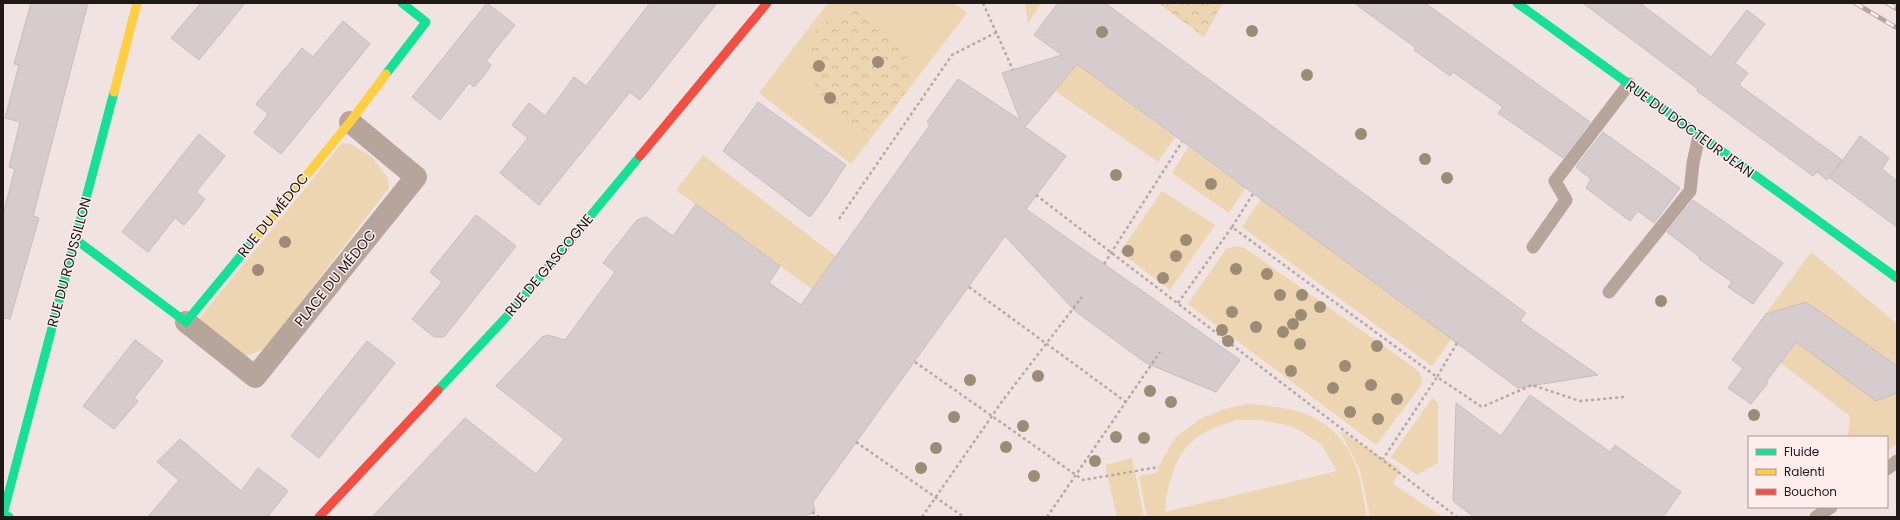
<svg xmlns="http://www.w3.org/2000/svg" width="1900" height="520" font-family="Poppins,sans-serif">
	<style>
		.green { fill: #ecd5b0; fill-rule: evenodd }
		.forest { fill: url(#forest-crowns) }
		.building { fill: #d6cbcd; stroke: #c7bcbe }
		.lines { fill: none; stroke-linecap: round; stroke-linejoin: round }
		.path { stroke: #b6a8a2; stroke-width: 2.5; stroke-dasharray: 3 3; stroke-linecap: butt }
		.lane { stroke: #b7a59b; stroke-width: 13 }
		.street { stroke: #b7a59b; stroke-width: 22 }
		.fast { stroke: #16e098; stroke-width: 9 }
		.slow { stroke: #ffcf43; stroke-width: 9 }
		.jam { stroke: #f24e42; stroke-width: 9 }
		.rail-casing { stroke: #b4a5a0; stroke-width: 4.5 }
		.rail { stroke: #fdedec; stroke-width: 3; stroke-dasharray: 9; stroke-linecap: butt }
		.tree { fill: #9c8c75 }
		.labels { text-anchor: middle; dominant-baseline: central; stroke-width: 3; stroke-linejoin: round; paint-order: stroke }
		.street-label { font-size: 14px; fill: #211818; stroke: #fdedec }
	</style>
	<defs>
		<pattern id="forest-crowns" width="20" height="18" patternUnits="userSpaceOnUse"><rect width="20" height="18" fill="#ecd5b0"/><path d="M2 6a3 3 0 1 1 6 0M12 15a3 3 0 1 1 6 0" fill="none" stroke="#cab697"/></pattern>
	</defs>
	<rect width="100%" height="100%" fill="#f1e3e2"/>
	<g class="green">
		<polygon points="828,3 954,3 967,13 851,164 759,93"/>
		<polygon points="1025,3 1041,3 1028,24"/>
		<polygon points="1077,64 1175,137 1158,162 1055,91"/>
		<polygon points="342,143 351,144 372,157 388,178 389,188 264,349 247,356 234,355 198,320"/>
		<polygon points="1188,147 1245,188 1229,213 1172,173"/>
		<polygon points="703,155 836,256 812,289 676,190"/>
		<polygon points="1162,191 1215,225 1170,290 1120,252"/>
		<polygon points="1261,199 1451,339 1432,366 1242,227"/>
		<polygon points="1236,246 1245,248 1416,369 1422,377 1420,387 1376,445 1188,304 1226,249"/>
		<polygon points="1811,252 1897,324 1897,443 1887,451 1887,437 1848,437 1850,416 1748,338"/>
		<polygon points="1432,398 1438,403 1438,463 1417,475 1391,457"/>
		<path d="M1248 404C1298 407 1338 416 1357 469 1362 484 1363 501 1367 517H1147L1139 476 1157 473 1162 460 1176 437 1200 419 1224 409ZM1237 420H1259L1292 426 1321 444 1337 471 1165 512C1166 490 1174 459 1190 443 1202 431 1221 425 1237 420Z"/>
		<polygon points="1340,431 1400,469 1393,484 1443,517 1370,517 1360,470"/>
		<polygon points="1132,458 1144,517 1117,517 1105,465"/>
	</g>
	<g class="forest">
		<polygon points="1158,3 1223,3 1204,37"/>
		<polygon points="854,9 903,47 915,81 878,128 863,130 839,116 816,89 807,45 818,25"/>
	</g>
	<g class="building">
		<polygon points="31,3 88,3 33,216 39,218 10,319 3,318 3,214 15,169 9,167 20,122 5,118 19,65 14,64"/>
		<polygon points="201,3 245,3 199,60 171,38"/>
		<polygon points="487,3 515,25 486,61 491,65 483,77 474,87 469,83 440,120 412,97"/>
		<polygon points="650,3 717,3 640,100 630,92 539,205 500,173 528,138 512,125 529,103 545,116 574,77 586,86"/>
		<polygon points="1058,3 1105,3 1526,313 1520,321 1598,375 1518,388 1077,64 1025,127 1066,156 1026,209 1240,360 1216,392 1146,363 1075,311 1005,236 813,502 815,512 803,517 372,517 465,418 536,474 564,439 496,386 542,337 548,335 565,340 615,272 603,263 637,220 646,217 673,236 696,204 780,266 769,283 801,305 930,125 927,122 958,79 1020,120 1002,73 1062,55 1034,35"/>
		<polygon points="1354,3 1425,3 1590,122 1563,158 1498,113 1503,107 1453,72 1450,76 1414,50 1416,48"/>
		<polygon points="1583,3 1640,3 1711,57 1747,10 1765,24 1735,63 1748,73 1739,85 1842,160 1827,180 1817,172 1813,176 1697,91 1698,89"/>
		<polygon points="343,21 370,44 281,154 254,133 268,114 256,104 302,48 313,57"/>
		<polygon points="758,102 846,165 823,200 810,217 723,151"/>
		<polygon points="1603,132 1680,188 1654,223 1638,211 1630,221 1586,188 1591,179 1576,167"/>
		<polygon points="199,134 225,156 196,192 205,199 195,212 184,225 175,218 148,252 122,232"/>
		<polygon points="1860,136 1889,158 1882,169 1897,181 1897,227 1830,178"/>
		<polygon points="1693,200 1783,263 1753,304 1728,287 1732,282 1699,259 1700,257 1667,232"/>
		<polygon points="476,215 516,246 444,337 434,337 412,319 442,282 430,272"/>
		<polygon points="1806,302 1897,366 1897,393 1876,401 1796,342 1766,382 1768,383 1751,404 1728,388 1743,368 1732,360 1766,314"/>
		<polygon points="135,340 163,361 134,398 138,401 114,429 83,406"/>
		<polygon points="367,341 395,363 319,458 291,436"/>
		<polygon points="1530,395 1610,452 1615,445 1681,492 1663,517 1474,517 1453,501 1456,403 1501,436"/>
		<polygon points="180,439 241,491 258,468 288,491 269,515 271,517 148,517 179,480 157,462"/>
	</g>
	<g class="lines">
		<g class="path">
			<polyline points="983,3 1013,70"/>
			<polyline points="1036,195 1457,517"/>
			<polyline points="839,219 952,55 997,32"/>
			<polyline points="1232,227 1253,194"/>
			<polyline points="1104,264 1182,142"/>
			<polyline points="969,287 1126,402"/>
			<polyline points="1178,303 1232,227 1437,377 1383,459"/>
			<polyline points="1457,343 1437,377 1482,407 1532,385 1580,401 1624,397"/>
			<polyline points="915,362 1083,480 1159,467"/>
			<polyline points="856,442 964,517"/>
			<polyline points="812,512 819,517"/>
			<polyline points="922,517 1003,400 1082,297"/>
			<polyline points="1047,517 1160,352"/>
		</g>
		<g class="lane">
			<polyline points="1533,247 1566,200 1555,181 1629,84"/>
			<polyline points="1609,292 1690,191 1693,163 1699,136"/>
			<polyline points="1887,469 1897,461"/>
			<polyline points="1816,517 1831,507"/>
		</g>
		<polyline class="street" points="186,322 255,377 416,177 350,122"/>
		<g class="fast">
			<polyline points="1517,3 1897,278"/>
			<polyline points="386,74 426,22 402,3"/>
			<polyline points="75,239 186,322 257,236"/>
			<polyline points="438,390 511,312 640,156"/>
			<polyline points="9,517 3,514 114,92"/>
		</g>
		<g class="slow">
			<polyline points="114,92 137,3"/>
			<polyline points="257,236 350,122 386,74"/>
		</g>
		<g class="jam">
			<polyline points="640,156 767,3"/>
			<polyline points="319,517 438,390"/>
		</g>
		<defs>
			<g id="rail">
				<polyline points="1855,3 1897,28"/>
				<polyline points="1887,3 1897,9"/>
			</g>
		</defs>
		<use href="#rail" class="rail-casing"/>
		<use href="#rail" class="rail"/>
	</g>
	<g class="tree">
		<circle cx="1252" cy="31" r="6"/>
		<circle cx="1102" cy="32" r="6"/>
		<circle cx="878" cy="62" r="6"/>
		<circle cx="819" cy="66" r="6"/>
		<circle cx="1307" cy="75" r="6"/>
		<circle cx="830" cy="98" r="6"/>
		<circle cx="1361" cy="134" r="6"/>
		<circle cx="1425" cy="159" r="6"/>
		<circle cx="1116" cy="175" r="6"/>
		<circle cx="1447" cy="178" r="6"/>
		<circle cx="1211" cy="184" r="6"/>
		<circle cx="1186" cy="240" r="6"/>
		<circle cx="285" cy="242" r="6"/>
		<circle cx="1128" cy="251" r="6"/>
		<circle cx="1176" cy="256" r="6"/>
		<circle cx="1236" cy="269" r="6"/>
		<circle cx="258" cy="270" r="6"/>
		<circle cx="1267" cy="274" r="6"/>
		<circle cx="1163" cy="278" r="6"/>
		<circle cx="1280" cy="295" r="6"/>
		<circle cx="1302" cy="295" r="6"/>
		<circle cx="1661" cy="301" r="6"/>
		<circle cx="1320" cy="307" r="6"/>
		<circle cx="1232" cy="312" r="6"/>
		<circle cx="1301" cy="315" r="6"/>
		<circle cx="1293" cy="324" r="6"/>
		<circle cx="1256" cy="327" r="6"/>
		<circle cx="1222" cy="330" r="6"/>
		<circle cx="1283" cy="332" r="6"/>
		<circle cx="1228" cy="341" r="6"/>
		<circle cx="1300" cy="344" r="6"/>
		<circle cx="1377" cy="346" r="6"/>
		<circle cx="1345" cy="366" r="6"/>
		<circle cx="1291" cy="371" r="6"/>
		<circle cx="1038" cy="376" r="6"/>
		<circle cx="970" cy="380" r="6"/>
		<circle cx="1371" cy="385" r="6"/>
		<circle cx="1333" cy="388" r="6"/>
		<circle cx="1150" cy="391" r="6"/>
		<circle cx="1397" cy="399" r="6"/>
		<circle cx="1171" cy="402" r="6"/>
		<circle cx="1350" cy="412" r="6"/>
		<circle cx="1754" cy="415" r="6"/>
		<circle cx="954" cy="417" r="6"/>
		<circle cx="1378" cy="419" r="6"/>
		<circle cx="1023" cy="426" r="6"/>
		<circle cx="1116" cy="437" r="6"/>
		<circle cx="1144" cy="438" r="6"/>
		<circle cx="1006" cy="447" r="6"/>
		<circle cx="936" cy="448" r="6"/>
		<circle cx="1095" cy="461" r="6"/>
		<circle cx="921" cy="468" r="6"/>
		<circle cx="1034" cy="476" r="6"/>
	</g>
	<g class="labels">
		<g class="street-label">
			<text transform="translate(1690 129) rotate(36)">RUE DU DOCTEUR JEAN</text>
			<text transform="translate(273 215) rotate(-51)">RUE DU MÉDOC</text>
			<text transform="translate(69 262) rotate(-75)">RUE DU ROUSSILLON</text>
			<text transform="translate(549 265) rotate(-50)">RUE DE GASCOGNE</text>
			<text transform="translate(335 278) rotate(-51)">PLACE DU MÉDOC</text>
		</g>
	</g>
	<rect width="1900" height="520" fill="none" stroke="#211818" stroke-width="8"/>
	<rect x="1748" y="436" width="140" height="72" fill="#fdedec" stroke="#a59897"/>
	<rect x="1756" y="449" width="20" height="6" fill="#16e098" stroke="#a59897"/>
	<text x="1784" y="456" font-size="12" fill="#211818">Fluide</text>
	<rect x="1756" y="469" width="20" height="6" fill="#ffcf43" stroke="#a59897"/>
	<text x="1784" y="476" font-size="12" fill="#211818">Ralenti</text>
	<rect x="1756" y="489" width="20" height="6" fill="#f24e42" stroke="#a59897"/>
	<text x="1784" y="496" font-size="12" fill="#211818">Bouchon</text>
</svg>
